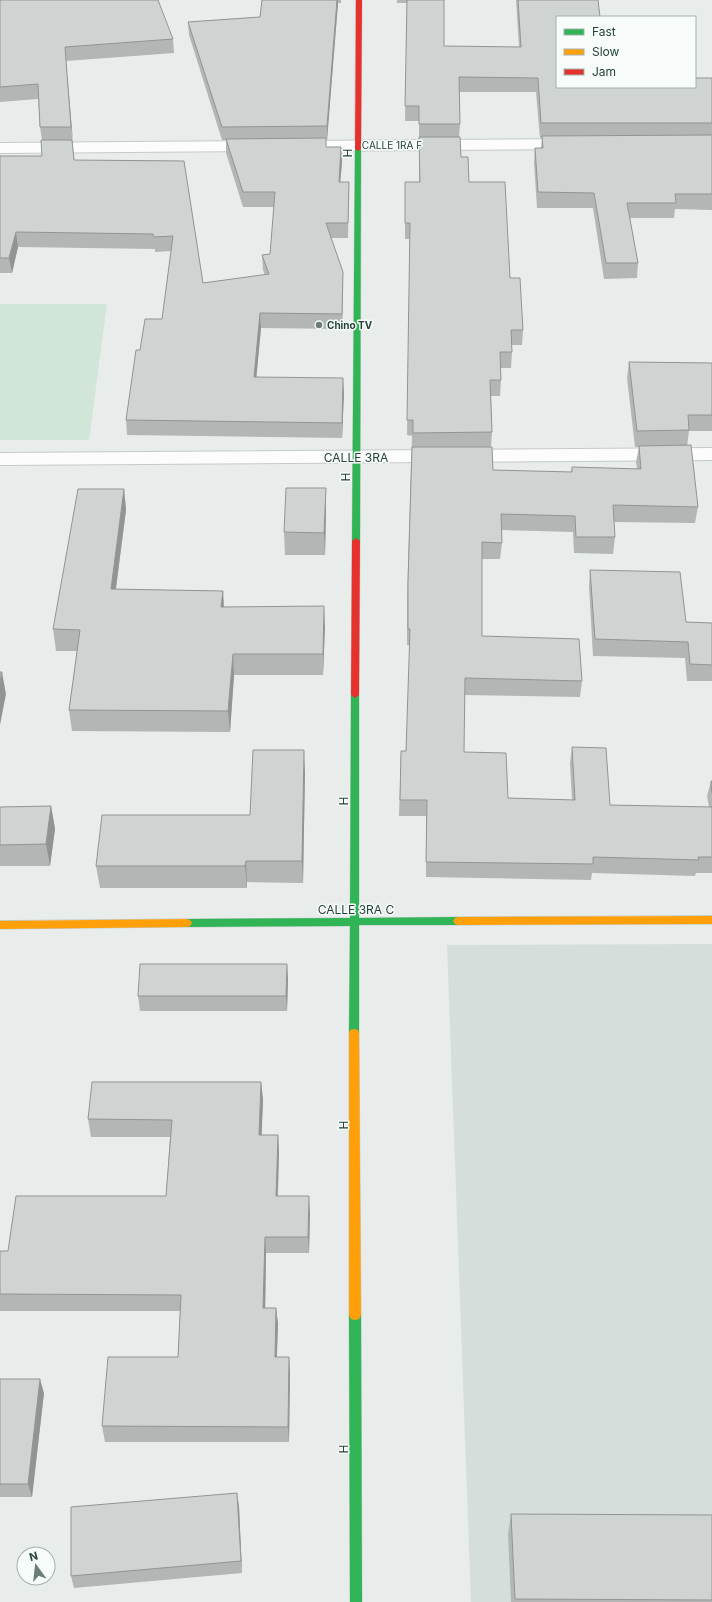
<svg xmlns="http://www.w3.org/2000/svg" width="712" height="1602" font-family="Inter,sans-serif">
	<style>
		.built { fill: #d6dedb }
		.green { fill: #d1e6d8 }
		.lines { fill: none; stroke-linecap: round; stroke-linejoin: round }
		.street-casing { stroke: #c5cac8; stroke-width: 2 }
		.fast-casing { stroke: #c3cbc8; stroke-width: 1 }
		.slow-casing { stroke: #c3cbc8; stroke-width: 1 }
		.jam-casing { stroke: #c3cbc8; stroke-width: 1 }
		.street { fill: #fcfcfc; fill-rule: evenodd }
		.fast { fill: #30b455; fill-rule: evenodd }
		.slow { fill: #ff9f0a; fill-rule: evenodd }
		.jam { fill: #e5322d; fill-rule: evenodd }
		.wall { fill: #b2b6b5 }
		.shaded-wall { fill: #919493 }
		.building { fill: #cfd4d2; stroke: #919493 }
		.poi-dot { fill: #697e78; stroke: #f7fbf9; stroke-width: 1.5 }
		.labels { text-anchor: middle; dominant-baseline: central; stroke-width: 3; stroke-linejoin: round; paint-order: stroke }
		.far-street-label { font-size: 10px; fill: #24423a; stroke: #f7fbf9 }
		.far-poi-label { font-size: 10px; font-weight: bold; fill: #24423a; stroke: #f7fbf9; text-anchor: start }
		.street-label { font-size: 12px; fill: #24423a; stroke: #f7fbf9 }
	</style>
	<rect width="100%" height="100%" fill="#e8edeb"/>
	<polygon class="built" points="712,944 712,1602 471,1602 447,945"/>
	<polygon class="green" points="0,304 107,304 89,440 0,440"/>
	<g class="lines">
		<defs>
			<g id="street">
				<polygon points="571,139 577,141 579,144 577,147 571,149 297,151 291,149 289,146 291,143 297,141"/>
				<polygon points="257,141 263,143 265,146 263,149 257,151 0,153 0,143"/>
				<polygon points="712,448 712,460 0,465 0,453"/>
			</g>
			<g id="fast">
				<polygon points="358,147 361,149 360,541 356,544 352,541 355,149"/>
				<polygon points="355,692 359,695 359,918 458,917 461,918 463,921 461,924 458,925 359,925 359,1033 358,1036 354,1037 350,1036 349,1033 350,926 187,927 184,926 182,923 184,920 187,919 350,918 351,695"/>
				<polygon points="355,1310 359,1311 361,1315 362,1602 350,1602 349,1315 351,1311"/>
			</g>
			<g id="slow">
				<polygon points="712,916 712,924 458,925 455,924 453,921 455,918 458,917"/>
				<polygon points="187,919 190,920 192,923 190,926 187,927 0,929 0,921"/>
				<polygon points="354,1029 358,1030 359,1033 361,1315 359,1319 355,1320 351,1319 349,1315 349,1033 350,1030"/>
			</g>
			<g id="jam">
				<polygon points="356,0 362,0 361,149 358,151 355,149"/>
				<polygon points="356,538 360,541 359,695 355,698 351,695 352,541"/>
			</g>
		</defs>
		<use href="#street" class="street-casing"/>
		<use href="#fast" class="fast-casing"/>
		<use href="#slow" class="slow-casing"/>
		<use href="#jam" class="jam-casing"/>
		<use href="#street" class="street"/>
		<use href="#fast" class="fast"/>
		<use href="#slow" class="slow"/>
		<use href="#jam" class="jam"/>
	</g>
	<g class="wall">
		<polygon points="0,0 173,39 174,53 66,61 74,160 184,161 203,283 265,275 263,270 262,255 270,254 274,207 243,207 226,153 226,140 222,140 189,35 188,22 260,17 262,0 341,0 341,3 338,3 327,140 326,140 326,147 341,147 342,162 340,182 349,182 348,238 331,238 343,272 342,329 261,328 256,377 344,393 342,438 127,435 126,420 140,350 162,319 171,251 155,252 155,249 18,247 12,273 0,273 0,156 42,156 42,140 40,127 38,99 0,102"/>
		<polygon points="397,0 444,0 444,46 519,47 516,0 598,0 557,87 712,78 712,210 675,209 674,218 630,218 638,263 637,278 604,279 593,208 537,208 534,163 535,148 541,148 542,138 540,138 536,92 459,92 460,124 459,137 461,157 469,182 510,278 523,330 522,345 512,345 512,352 511,368 501,368 501,380 500,396 491,396 492,432 491,447 493,470 571,472 572,467 637,469 636,462 639,447 635,447 627,378 629,362 712,363 712,431 689,431 687,446 698,507 695,523 614,522 615,537 613,554 574,553 573,532 501,530 502,543 500,559 482,559 482,636 582,681 580,697 464,695 464,752 508,798 572,800 570,763 572,747 610,805 709,807 707,796 711,781 712,781 712,873 696,873 695,876 592,873 591,880 426,877 426,816 399,816 401,751 406,751 410,645 407,645 407,598 412,436 407,435 410,239 405,239 405,182 419,182 419,121 405,121 407,3 397,3"/>
		<polygon points="326,488 326,511 325,555 285,555 284,532"/>
		<polygon points="124,489 126,510 116,589 223,591 224,607 325,627 323,675 234,675 230,732 72,731 69,710 77,651 56,651 53,629"/>
		<polygon points="590,570 686,622 712,623 712,681 687,681 685,658 593,656 589,587"/>
		<polygon points="305,772 303,883 247,882 247,888 100,888 96,866 250,815"/>
		<polygon points="51,806 55,829 50,866 0,866 0,807"/>
		<polygon points="287,964 288,980 287,1011 140,1011 138,996"/>
		<polygon points="261,1082 263,1100 261,1135 278,1135 279,1153 278,1196 310,1213 309,1253 266,1253 265,1308 276,1308 278,1324 277,1357 289,1357 290,1373 289,1442 105,1442 102,1426 178,1357 180,1311 0,1311 0,1251 8,1251 166,1196 170,1137 91,1137 88,1119"/>
		<polygon points="0,1379 44,1393 32,1497 0,1497"/>
		<polygon points="239,1506 242,1573 74,1588 71,1576"/>
		<polygon points="511,1514 712,1515 712,1602 511,1602 508,1534"/>
	</g>
	<g class="shaded-wall">
		<polygon points="337,0 338,0 338,3 327,140 327,126"/>
		<polygon points="65,47 66,61 73,141 71,127"/>
		<polygon points="341,147 342,162 339,196 339,182"/>
		<polygon points="16,232 18,247 12,273 9,258"/>
		<polygon points="343,272 343,287 342,329 342,314"/>
		<polygon points="260,313 261,328 255,392 254,377"/>
		<polygon points="343,378 344,393 342,438 342,423"/>
		<polygon points="326,488 326,511 325,555 324,533"/>
		<polygon points="124,489 126,510 113,610 111,589"/>
		<polygon points="223,591 224,613 221,607"/>
		<polygon points="324,606 325,627 323,675 323,654"/>
		<polygon points="233,654 234,675 230,732 228,711"/>
		<polygon points="2,672 6,694 0,725 0,682"/>
		<polygon points="304,750 305,772 303,883 302,861"/>
		<polygon points="51,806 55,829 50,866 46,844"/>
		<polygon points="246,861 247,882 247,888 245,866"/>
		<polygon points="287,964 288,980 287,1011 286,996"/>
		<polygon points="261,1082 263,1100 261,1153 259,1135"/>
		<polygon points="278,1135 279,1153 277,1213 276,1196"/>
		<polygon points="309,1196 310,1213 309,1253 308,1237"/>
		<polygon points="265,1237 266,1253 265,1324 263,1308"/>
		<polygon points="276,1308 278,1324 276,1373 275,1357"/>
		<polygon points="289,1357 290,1373 289,1442 288,1427"/>
		<polygon points="40,1379 44,1393 32,1497 28,1484"/>
		<polygon points="237,1493 239,1506 242,1573 241,1561"/>
	</g>
	<g class="building">
		<polygon points="0,0 158,0 173,39 65,47 71,127 40,127 38,84 0,87"/>
		<polygon points="262,0 337,0 327,126 222,127 188,22 260,17"/>
		<polygon points="407,0 444,0 444,46 521,47 518,0 598,0 600,17 557,17 557,87 695,87 695,78 712,78 712,123 541,123 538,78 459,77 460,124 419,124 419,106 405,106"/>
		<polygon points="712,135 712,194 675,194 676,203 627,203 638,263 606,263 594,193 538,192 535,148 543,148 542,136"/>
		<polygon points="419,137 460,137 461,157 468,157 469,182 505,182 510,278 520,278 523,330 511,330 512,352 500,352 501,380 490,380 492,432 413,433 413,420 407,420 410,223 405,223 405,182 420,182"/>
		<polygon points="326,138 326,147 341,147 339,182 349,182 348,223 326,223 343,272 342,314 260,313 254,377 343,378 342,423 126,420 136,350 140,350 145,319 162,319 173,236 154,237 153,234 16,232 9,258 0,258 0,156 42,156 41,140 72,140 74,160 184,161 203,283 269,274 262,255 270,254 275,192 243,192 226,139"/>
		<polygon points="629,362 712,363 712,415 688,415 689,430 637,431"/>
		<polygon points="691,445 698,507 613,505 615,537 576,537 575,516 501,514 502,543 482,542 482,636 579,639 582,681 465,678 464,752 506,753 508,798 575,800 572,747 606,748 610,805 712,807 712,857 698,857 699,860 593,857 593,864 426,862 427,800 400,800 401,751 406,751 410,629 408,629 408,582 412,447 492,447 493,470 572,472 572,467 641,469 639,446"/>
		<polygon points="286,488 326,488 324,533 284,532"/>
		<polygon points="78,489 124,489 111,589 223,591 221,607 324,606 323,654 233,654 228,711 69,710 80,630 53,629"/>
		<polygon points="590,570 680,572 686,622 712,623 712,665 690,664 688,642 595,639"/>
		<polygon points="0,672 2,672 0,682"/>
		<polygon points="253,750 304,750 302,861 246,861 245,866 96,866 102,815 250,815"/>
		<polygon points="711,781 712,781 712,793"/>
		<polygon points="51,806 46,844 0,845 0,807"/>
		<polygon points="140,964 287,964 286,996 138,996"/>
		<polygon points="92,1082 261,1082 259,1135 278,1135 276,1196 309,1196 308,1237 265,1237 263,1308 276,1308 275,1357 289,1357 288,1427 102,1426 108,1357 178,1357 181,1295 0,1294 0,1251 8,1251 16,1196 166,1196 172,1120 88,1119"/>
		<polygon points="0,1379 40,1379 28,1484 0,1484"/>
		<polygon points="237,1493 241,1561 71,1576 71,1507"/>
		<polygon points="511,1514 712,1515 712,1600 515,1599"/>
	</g>
	<circle class="poi-dot" cx="319" cy="325" r="4"/>
	<g class="labels">
		<g class="far-street-label">
			<text x="392" y="145">CALLE 1RA F</text>
		</g>
		<g class="far-poi-label">
			<text x="327" y="325">Chino TV</text>
		</g>
		<g class="street-label">
			<text transform="translate(347 153) rotate(-90)">H</text>
			<text x="356" y="457">CALLE 3RA</text>
			<text transform="translate(345 477) rotate(-90)">H</text>
			<text transform="translate(343 801) rotate(-90)">H</text>
			<text x="356" y="909">CALLE 3RA C</text>
			<text transform="translate(343 1125) rotate(-90)">H</text>
			<text transform="translate(343 1449) rotate(-90)">H</text>
		</g>
	</g>
	<rect x="556" y="16" width="140" height="72" fill="#f7fbf9" stroke="#a3b1ad"/>
	<rect x="564" y="29" width="20" height="6" fill="#30b455" stroke="#a3b1ad"/>
	<text x="592" y="36" font-size="12" fill="#24423a">Fast</text>
	<rect x="564" y="49" width="20" height="6" fill="#ff9f0a" stroke="#a3b1ad"/>
	<text x="592" y="56" font-size="12" fill="#24423a">Slow</text>
	<rect x="564" y="69" width="20" height="6" fill="#e5322d" stroke="#a3b1ad"/>
	<text x="592" y="76" font-size="12" fill="#24423a">Jam</text>
	<g transform="translate(36 1566) rotate(345)"><circle r="19" fill="#f7fbf9" stroke="#a3b1ad"/>
	<path d="M0-3L7 15L0 10L-7 15Z" fill="#697e78"/>
	<text y="-6" font-size="11" font-weight="bold" text-anchor="middle" fill="#24423a">N</text>
	</g>
</svg>
